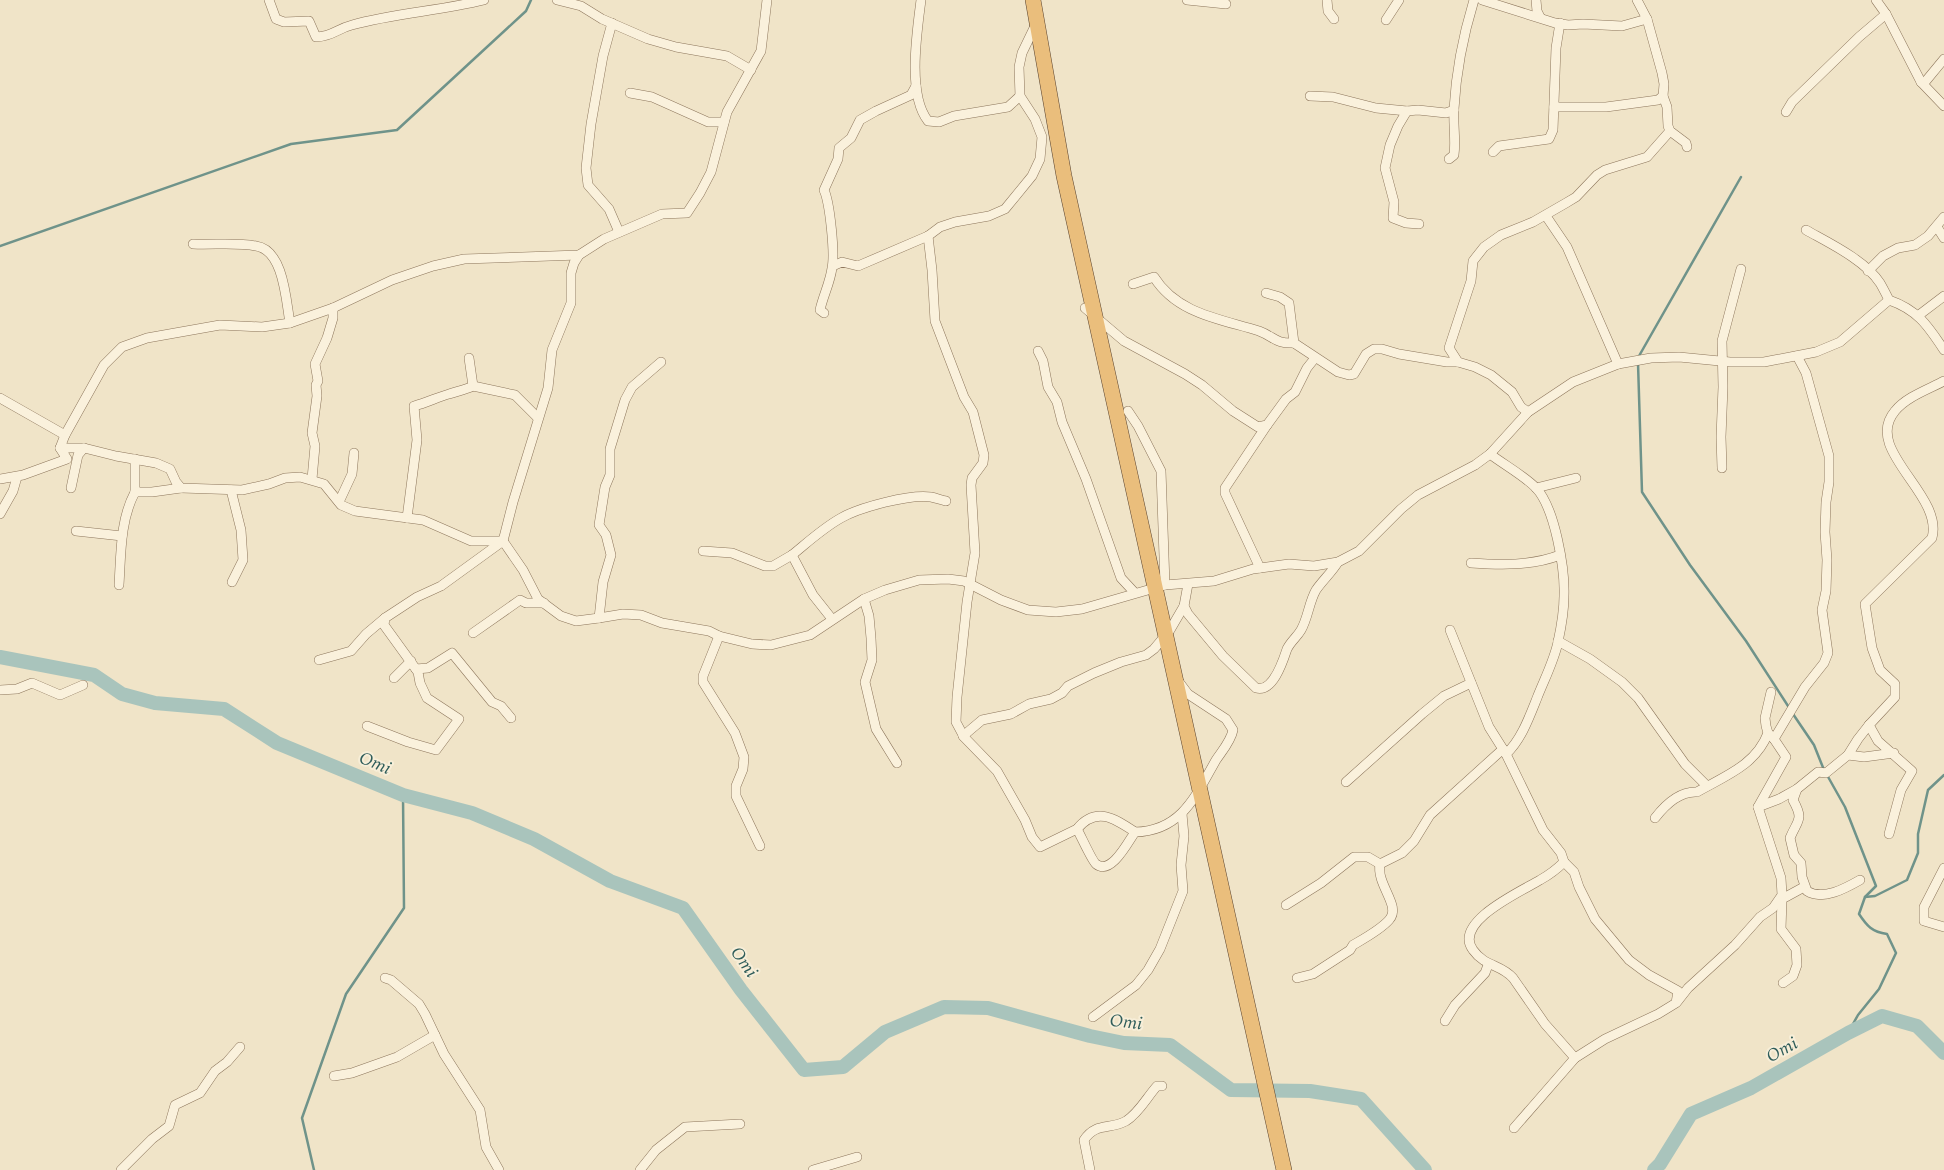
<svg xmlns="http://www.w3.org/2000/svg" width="1944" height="1170" font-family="Spectral,serif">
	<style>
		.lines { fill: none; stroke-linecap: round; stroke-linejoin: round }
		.stream { stroke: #6f938a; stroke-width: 2.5 }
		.river { stroke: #a9c4bc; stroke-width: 14 }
		.minor-casing { stroke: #8d765c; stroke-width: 10 }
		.trunk-casing { stroke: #5b4430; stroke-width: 16 }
		.minor { stroke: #faf1dc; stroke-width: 9 }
		.trunk { stroke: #eabe7c; stroke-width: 15 }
		.labels { text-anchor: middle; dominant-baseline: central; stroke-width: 4; stroke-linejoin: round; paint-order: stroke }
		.water-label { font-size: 18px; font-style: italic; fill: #2f5d5a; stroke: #f7eed8 }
	</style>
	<rect width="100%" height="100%" fill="#f0e4c8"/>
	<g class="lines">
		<g class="stream">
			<polyline points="0,246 291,144 397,130 526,11 531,0"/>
			<polyline points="1639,356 1741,177"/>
			<polyline points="1638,363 1642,492 1690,565 1746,641 1790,709"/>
			<polyline points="1793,714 1814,745 1824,770"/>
			<path d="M1827 775 1845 807 1876 886 1865 897 1859 914C1867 926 1872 932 1887 934L1896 953 1879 989 1858 1015 1848 1033"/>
			<polyline points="1865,897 1875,896 1907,880 1918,853 1918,834 1928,790 1944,775"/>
			<polyline points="314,1170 302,1118 346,994 404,908 403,795"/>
		</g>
		<g class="river">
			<polyline points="0,657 94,675 122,694 155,703 224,709 277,743 403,795 472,813 534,839 610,881 683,908 741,990 804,1070 843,1067 885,1032 944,1007 988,1008 1090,1036 1124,1043 1170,1045 1231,1090 1310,1091 1361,1099 1425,1170"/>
			<polyline points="1654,1170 1660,1164 1691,1114 1751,1088 1848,1033 1882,1016 1917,1026 1944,1053"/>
		</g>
		<defs>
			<g id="minor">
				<path d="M269 0 276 19 284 22 309 21 316 37C334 36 336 29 352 25 395 13 440 11 484 0"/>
				<polyline points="557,0 581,6 602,19 648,39 676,47 727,56 751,70"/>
				<path d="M921 0C917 32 907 95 928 121L939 122 954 116 1008 107 1020 96"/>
				<polyline points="1187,0 1226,4"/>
				<polyline points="1327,0 1328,11 1334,19"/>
				<polyline points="1482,0 1555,23 1568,25 1583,24 1622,26 1647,19"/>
				<polyline points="1536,0 1537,11 1540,17"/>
				<polyline points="1637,0 1647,19 1662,73 1664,84 1663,96 1667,107 1668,126 1670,131 1686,143 1687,147"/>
				<polyline points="1876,0 1886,14 1921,82 1944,106"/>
				<polyline points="1386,20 1399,0"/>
				<polyline points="612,23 603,56 591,124 586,168 588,185 609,209 619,232"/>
				<polyline points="1921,82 1925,82 1944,59"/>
				<polyline points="630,93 652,97 708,122 724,122"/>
				<polyline points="1310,96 1333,97 1376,108 1407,111 1418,110 1446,113 1454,110"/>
				<polyline points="1554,107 1606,107 1658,100 1663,96"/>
				<polyline points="1407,111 1398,126 1390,145 1385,168 1394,202 1393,218 1406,223 1419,224"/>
				<polyline points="1786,112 1792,102 1859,37 1886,14"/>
				<polyline points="1493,152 1499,146 1549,139 1553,130 1556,48 1560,23"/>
				<path d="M1449 159 1454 155C1456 140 1453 125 1454 109 1456 72 1463 36 1474 0"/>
				<polyline points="1546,216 1567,247 1618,364"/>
				<polyline points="1937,227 1944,238"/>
				<path d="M1806 230C1829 243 1865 260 1880 283 1883 288 1886 294 1889 300 1918 310 1928 326 1944 350"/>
				<path d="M928 236 932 270 935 321 964 397 973 412 984 455 983 463 972 478 971 485 975 553 967 602 957 697 956 722 964 737 997 771 1025 820 1032 837 1040 847 1077 829C1081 836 1092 861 1096 864 1111 876 1128 842 1135 832"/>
				<path d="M193 244C214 245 236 242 256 246 284 250 286 301 290 323"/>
				<polyline points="833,266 842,262 858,266 928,236 940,227 955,222 989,216 1005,209 1032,176 1040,159 1042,137 1035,119 1020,96 1019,67 1022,53 1036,24 1035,21"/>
				<polyline points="1868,271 1883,256 1898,248 1915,245 1928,236 1944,217"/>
				<path d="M1133 284 1154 277C1177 314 1221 319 1259 331 1275 337 1275 344 1294 343"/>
				<polyline points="1266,293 1280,297 1289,303 1294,343 1338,372 1349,375 1354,374 1366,354 1374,349 1382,349 1399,354 1447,362 1458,362 1475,367 1491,375 1512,392 1521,407 1528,412"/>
				<polyline points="1085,308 1124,341 1185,374 1202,385 1233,411 1258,427 1267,425 1286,399 1295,392 1307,368 1315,358"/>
				<path d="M824 313 820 310C823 296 830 283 832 268 835 254 830 203 824 190L838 159 839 148 851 138 860 120 876 111 911 95 916 86"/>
				<polyline points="1919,315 1944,296"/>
				<polyline points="1038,351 1043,361 1048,387 1057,402 1062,422 1086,479 1121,578 1134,592"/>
				<polyline points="469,358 473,386 515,395 538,418"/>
				<polyline points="1458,362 1449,348 1471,281 1473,261 1484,247 1501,235 1533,222 1566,203 1576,197 1597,175 1605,170 1647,157 1670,131"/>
				<polyline points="0,398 65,435"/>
				<polyline points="1128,411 1138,426 1161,471 1165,585"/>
				<polyline points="60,448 65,435 104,365 122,347 147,338 220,325 262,327 290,323 333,308 392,280 433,266 464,259 579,255 604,239 662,214 687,213 700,193 711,172 727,112 761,51 767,0"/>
				<path d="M1490 454C1503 464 1526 477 1536 488 1555 508 1565 569 1564 596 1564 611 1561 628 1558 642 1554 661 1544 680 1537 698 1529 718 1521 740 1506 754"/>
				<polyline points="135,459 135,492 152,492 181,488"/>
				<polyline points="1722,468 1721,437 1723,387 1722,341 1741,269"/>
				<polyline points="0,479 23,475 67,459 60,448 84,448 116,456 156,463 170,469 176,482 181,488 242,490 269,484 285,478 300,477 324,484 341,505 355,511 423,520 471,541 503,541"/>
				<polyline points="312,479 315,446 312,433 317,396 316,385 318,381 315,364 327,338 333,318 333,308"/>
				<polyline points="71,488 78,455 84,448"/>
				<polyline points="1536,488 1576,478"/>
				<polyline points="231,490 241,530 243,560 232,582"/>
				<polyline points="339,502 352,474 354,453"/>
				<polyline points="0,514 13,491 17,477"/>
				<path d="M407 518 417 440 414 406C426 403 438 397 449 394 458 391 465 390 473 386"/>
				<polyline points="76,531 122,536"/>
				<polyline points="503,541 523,570 538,599 561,616 576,621 599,618 603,582 611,555 606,535 599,525 605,487 610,475 610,449 625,400 632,387 661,362"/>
				<polyline points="703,551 732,553 765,566 773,566 792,555"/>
				<path d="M1471 563C1500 565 1532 566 1560 555"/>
				<polyline points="1260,568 1225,493 1225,488 1267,425"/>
				<path d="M1188 584 1184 606 1188 614 1223 656 1256 688C1273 693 1283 661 1287 649 1291 641 1297 637 1301 630 1308 618 1309 602 1316 590 1323 580 1332 572 1338 562"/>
				<path d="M119 585C121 554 120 520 135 492"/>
				<polyline points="864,599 869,616 871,638 872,660 865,682 876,729 897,763"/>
				<polyline points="599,618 623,614 641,615 662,623 709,631 719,636 752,644 771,645 810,635 864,599 885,590 919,580 948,579 964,581 1001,600 1028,610 1056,612 1082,609 1165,585 1214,581 1253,569 1289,564 1314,566 1338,562 1359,551 1401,509 1418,495 1475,465 1490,454 1528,412 1573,382 1618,364 1651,358 1679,357 1730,362 1764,362 1816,352 1840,342 1889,300"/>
				<path d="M832 619 813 595 792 555C808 542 823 528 841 518 860 507 910 494 931 497 936 498 941 500 946 501"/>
				<path d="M1450 630 1489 727 1506 754 1543 830 1561 853 1564 862C1557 869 1549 875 1540 880 1522 891 1452 922 1473 950 1485 967 1501 964 1513 978L1545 1024 1575 1058"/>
				<polyline points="473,633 520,600 526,603 544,603"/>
				<polyline points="719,636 703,676 703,682 735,733 744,757 743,769 736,786 736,796 760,846"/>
				<polyline points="1558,641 1590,659 1622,682 1638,698 1685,764 1707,786"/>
				<polyline points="319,660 351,651 366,634 385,618"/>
				<polyline points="416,669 428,668 452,653 492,702 501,706 511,718"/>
				<polyline points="394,678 411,661"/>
				<polyline points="0,690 17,689 32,683 60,695 83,685"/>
				<polyline points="367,726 408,742 436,750 459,719 427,698 420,683 418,672 384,625 385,618 417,597 441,586 503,541 513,502 548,388 552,350 571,303 571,273 574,263 579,255"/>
				<polyline points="963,736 982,720 1011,714 1029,704 1051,699 1062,693 1068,686 1094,673 1121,662 1146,655 1154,649 1170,630 1184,606"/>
				<polyline points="1774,739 1805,687 1824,663 1828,653 1822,610 1826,591 1827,560 1825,532 1826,502 1829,482 1829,456 1806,373 1797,356"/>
				<polyline points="1848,755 1858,739 1869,725"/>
				<polyline points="1346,782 1422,714 1444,696 1471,683"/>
				<path d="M1797 789 1793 800C1804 820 1798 819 1790 838L1794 855 1801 863 1802 877 1807 891C1823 901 1846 888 1860 880"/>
				<polyline points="1758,807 1779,799 1797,789 1818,772 1826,773 1848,755 1864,757 1894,753"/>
				<path d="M1655 818C1665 805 1680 791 1697 792 1725 776 1756 765 1768 733"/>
				<path d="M1077 829C1096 806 1114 818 1135 832 1182 831 1196 795 1216 760 1222 751 1231 741 1233 730L1226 719 1188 694 1179 682"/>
				<path d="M1889 834 1901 790 1912 771 1878 741 1869 725 1895 697V684L1880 670 1872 648 1865 604 1932 538C1944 494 1862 450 1895 411 1906 397 1929 389 1944 381"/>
				<polyline points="1944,868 1924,907 1924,921 1944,927"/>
				<polyline points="1286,905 1321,883 1354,857 1368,857 1380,864 1402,853 1414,841 1430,815 1503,749"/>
				<polyline points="385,978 391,980 419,1004 425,1014 444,1054 480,1110 486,1147 499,1170"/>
				<path d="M1297 978 1313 974 1350 950 1353 945C1365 938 1380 930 1389 920 1402 906 1376 885 1380 864"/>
				<polyline points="1783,983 1793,976 1797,965 1796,949 1781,929 1782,899 1804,887"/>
				<polyline points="1677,1002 1688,988 1735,945 1760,917 1773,908 1782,895 1781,878 1758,807 1786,757 1774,739 1768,733 1766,726 1765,718 1771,692"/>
				<polyline points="1093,1017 1136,985 1148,970 1160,949 1183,891 1181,865 1184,836 1182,814"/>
				<polyline points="1445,1021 1455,1005 1485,973 1488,965"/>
				<polyline points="334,1076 352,1073 397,1057 435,1035"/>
				<polyline points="1514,1128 1575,1058 1605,1039 1658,1014 1676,1003 1678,991 1649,975 1629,960 1595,919 1579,887 1574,872 1564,862"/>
				<polyline points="121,1170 152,1139 169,1126 175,1105 200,1093 215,1071 227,1062 240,1047"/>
				<polyline points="640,1170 656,1150 685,1127 740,1124"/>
				<polyline points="813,1170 857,1157"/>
				<path d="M1090 1170 1084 1140C1096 1122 1110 1130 1126 1121 1139 1113 1147 1097 1157 1086H1162"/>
			</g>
			<polyline id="trunk" points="1033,0 1064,176 1284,1170"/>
		</defs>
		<use href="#minor" class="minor-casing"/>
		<use href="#trunk" class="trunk-casing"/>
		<use href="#minor" class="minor"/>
		<use href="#trunk" class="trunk"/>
	</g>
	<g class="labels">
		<g class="water-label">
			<text transform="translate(375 763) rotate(23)">Omi</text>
			<text transform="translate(744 962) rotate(55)">Omi</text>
			<text transform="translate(1126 1022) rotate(7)">Omi</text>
			<text transform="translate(1782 1050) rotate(-29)">Omi</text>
		</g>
	</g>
</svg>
